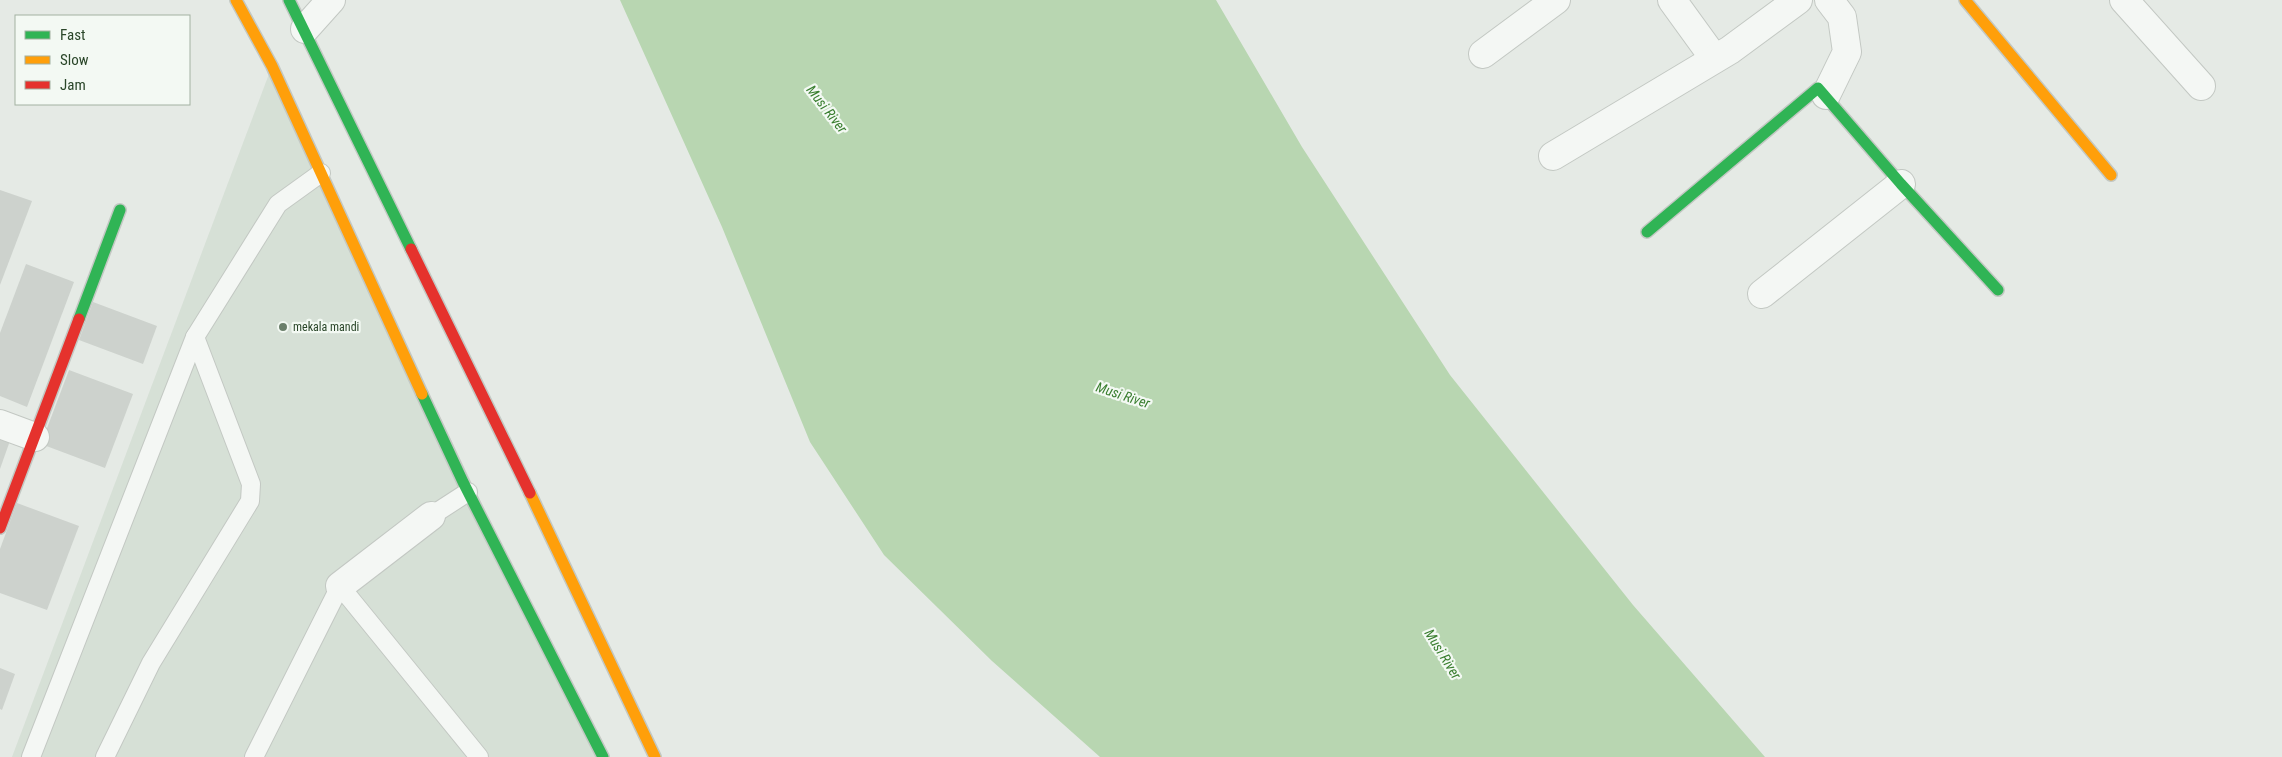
<svg xmlns="http://www.w3.org/2000/svg" width="2282" height="757" font-family="'Roboto Condensed',sans-serif">
	<style>
		.built { fill: #d6e0d6 }
		.water { fill: #b8d6b1 }
		.building { fill: #cdd2cd }
		.lines { fill: none; stroke-linecap: round; stroke-linejoin: round }
		.lane-casing { stroke: #c3c8c3; stroke-width: 20 }
		.street-casing { stroke: #c3c8c3; stroke-width: 30 }
		.fast-casing { stroke: #c3c8c3; stroke-width: 14 }
		.slow-casing { stroke: #c3c8c3; stroke-width: 14 }
		.jam-casing { stroke: #c3c8c3; stroke-width: 14 }
		.lane { stroke: #f4f7f4; stroke-width: 18 }
		.street { stroke: #f4f7f4; stroke-width: 28 }
		.fast { stroke: #30b455; stroke-width: 11 }
		.slow { stroke: #ff9f0a; stroke-width: 11 }
		.jam { stroke: #e5322d; stroke-width: 11 }
		.poi-dot { fill: #6b7f6b; stroke: #f3f9f3; stroke-width: 2 }
		.labels { text-anchor: middle; dominant-baseline: central; stroke-width: 4.5; stroke-linejoin: round; paint-order: stroke }
		.poi-label { font-size: 12px; fill: #2a4629; stroke: #f3f9f3; text-anchor: start }
		.water-label { font-size: 14px; font-style: italic; fill: #397e2f; stroke: #f3f9f3 }
	</style>
	<rect width="100%" height="100%" fill="#e5eae5"/>
	<polygon class="built" points="272,66 603,757 12,757"/>
	<polygon class="water" points="620,0 1216,0 1302,147 1450,375 1633,605 1765,757 1100,757 992,661 884,555 810,442 722,227"/>
	<g class="building">
		<polygon points="0,190 32,201 0,285"/>
		<polygon points="26,264 74,282 27,407 0,396 0,333"/>
		<polygon points="93,302 157,326 143,364 79,340"/>
		<polygon points="69,370 133,394 105,468 41,444"/>
		<polygon points="0,431 12,435 0,469"/>
		<polygon points="17,503 79,526 47,610 0,593 0,549"/>
		<polygon points="0,668 15,674 2,710 0,709"/>
	</g>
	<g class="lines">
		<defs>
			<g id="lane">
				<polyline points="431,516 468,492"/>
				<polyline points="31,757 195,337 278,204 321,173"/>
				<polyline points="105,757 151,663 250,501 251,484 195,337"/>
				<polyline points="254,757 340,586 479,757"/>
			</g>
			<g id="street">
				<polyline points="1672,0 1714,58"/>
				<polyline points="2124,0 2201,86"/>
				<polyline points="305,29 331,0"/>
				<polyline points="1483,54 1556,0"/>
				<polyline points="1826,95 1847,52 1842,17 1829,0"/>
				<polyline points="1553,156 1730,50 1798,0"/>
				<polyline points="1762,294 1901,184"/>
				<polyline points="0,424 35,437"/>
				<polyline points="340,586 431,516"/>
			</g>
			<g id="fast">
				<polyline points="289,0 411,249"/>
				<polyline points="1647,232 1818,88 1901,184 1998,290"/>
				<polyline points="79,319 120,210"/>
				<polyline points="422,394 463,482 603,757"/>
			</g>
			<g id="slow">
				<polyline points="236,0 272,66 422,394"/>
				<polyline points="1965,0 2111,175"/>
				<polyline points="530,493 655,757"/>
			</g>
			<g id="jam">
				<polyline points="411,249 530,493"/>
				<polyline points="0,528 79,319"/>
			</g>
		</defs>
		<use href="#lane" class="lane-casing"/>
		<use href="#street" class="street-casing"/>
		<use href="#fast" class="fast-casing"/>
		<use href="#slow" class="slow-casing"/>
		<use href="#jam" class="jam-casing"/>
		<use href="#lane" class="lane"/>
		<use href="#street" class="street"/>
		<use href="#fast" class="fast"/>
		<use href="#slow" class="slow"/>
		<use href="#jam" class="jam"/>
	</g>
	<circle class="poi-dot" cx="283" cy="327" r="5"/>
	<g class="labels">
		<g class="poi-label">
			<text x="293" y="327">mekala mandi</text>
		</g>
		<g class="water-label">
			<text transform="translate(827 109) rotate(52)">Musi River</text>
			<text transform="translate(1123 395) rotate(18)">Musi River</text>
			<text transform="translate(1443 654) rotate(58)">Musi River</text>
		</g>
	</g>
	<rect x="15" y="15" width="175" height="90" fill="#f3f9f3" stroke="#a3b1a2"/>
	<rect x="25" y="31" width="25" height="8" fill="#30b455" stroke="#a3b1a2"/>
	<text x="60" y="40" font-size="15" fill="#2a4629">Fast</text>
	<rect x="25" y="56" width="25" height="8" fill="#ff9f0a" stroke="#a3b1a2"/>
	<text x="60" y="65" font-size="15" fill="#2a4629">Slow</text>
	<rect x="25" y="81" width="25" height="8" fill="#e5322d" stroke="#a3b1a2"/>
	<text x="60" y="90" font-size="15" fill="#2a4629">Jam</text>
</svg>
